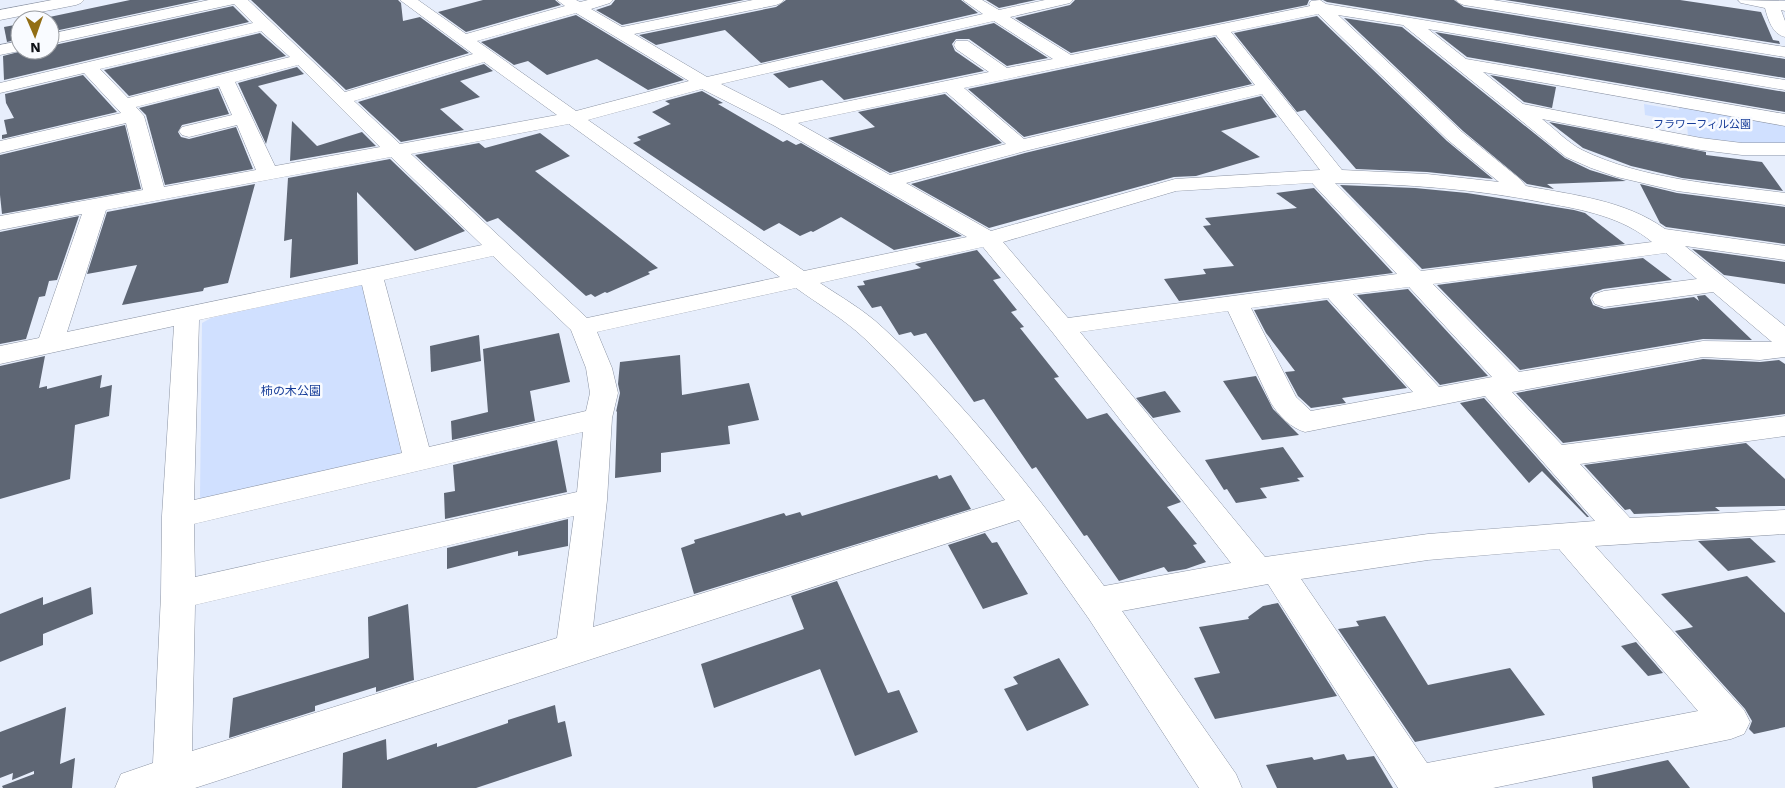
<svg xmlns="http://www.w3.org/2000/svg" width="1785" height="788" font-family="'Work Sans','Noto Sans JP',sans-serif">
	<style>
		.green { fill: #d0e0ff }
		.building { fill: #5e6674 }
		.lines { fill: none; stroke-linecap: round; stroke-linejoin: round }
		.minor-casing { stroke: #8b93a3; stroke-width: 1 }
		.minor { fill: #fff; fill-rule: evenodd }
		.labels { text-anchor: middle; dominant-baseline: central; stroke-width: 5; stroke-linejoin: round; paint-order: stroke }
		.far-park-label { font-size: 11px; fill: #163c98; stroke: #f9fbff }
		.park-label { font-size: 12px; fill: #163c98; stroke: #f9fbff }
	</style>
	<rect width="100%" height="100%" fill="#e7eefc"/>
	<g class="green">
		<polygon points="1644,104 1679,110 1680,105 1785,123 1785,145 1768,147 1688,138 1687,123 1645,115"/>
		<polygon points="358,285 366,286 401,452 394,458 208,502 200,499 202,323 211,318"/>
	</g>
	<g class="building">
		<polygon points="130,0 200,0 50,32 50,20 40,19"/>
		<polygon points="251,0 398,0 401,3 403,21 420,17 469,53 346,90"/>
		<polygon points="483,0 555,0 561,5 466,32 438,12"/>
		<polygon points="615,0 744,0 622,25 596,10 611,5"/>
		<polygon points="786,0 961,0 978,13 761,63 725,30 656,45 639,35 776,7"/>
		<polygon points="986,0 1036,0 999,8"/>
		<polygon points="1075,0 1309,0 1307,5 1071,53 1015,18 1070,5"/>
		<polygon points="1323,0 1454,0 1464,7 1785,59 1785,78 1327,2"/>
		<polygon points="1505,0 1680,0 1761,12 1773,40 1779,41 1780,44"/>
		<polygon points="233,6 249,22 4,80 3,56 26,50 50,50 50,46"/>
		<polygon points="576,15 684,80 648,90 597,59 547,75 528,61 514,65 481,42"/>
		<polygon points="1317,16 1447,141 1493,179 1427,172 1356,169 1305,110 1297,112 1234,33"/>
		<polygon points="1344,18 1402,27 1565,158 1590,170 1626,181 1547,184 1554,189 1527,184 1463,131"/>
		<polygon points="994,23 1048,58 1007,66 969,39 956,39 952,44 955,51 984,71 844,100 822,80 789,88 773,74"/>
		<polygon points="20,24 20,39 7,42 4,27"/>
		<polygon points="1435,32 1785,92 1785,112 1467,57"/>
		<polygon points="260,33 286,56 129,96 104,70"/>
		<polygon points="1215,37 1252,84 1024,137 968,89"/>
		<polygon points="484,64 493,71 460,81 480,97 440,109 464,130 401,142 358,102"/>
		<polygon points="297,67 304,74 258,86 277,105 266,144 238,83"/>
		<polygon points="83,75 117,112 2,139 2,135 7,134 4,120 14,118 6,103 5,94"/>
		<polygon points="1490,75 1556,87 1552,108 1524,102"/>
		<polygon points="218,88 229,114 182,125 178,132 181,137 189,139 236,127 253,169 165,185 146,115 139,108"/>
		<polygon points="702,91 723,103 718,104 783,142 787,140 796,145 801,143 962,236 894,250 841,217 813,232 811,231 800,236 779,223 764,231 633,143 641,140 637,137 671,124 652,112 670,104 665,101"/>
		<polygon points="945,94 1002,143 890,173 828,138 875,127 858,112"/>
		<polygon points="1261,96 1277,117 1221,131 1260,157 1196,176 1174,177 989,228 911,184 1025,153"/>
		<polygon points="292,121 317,146 362,132 376,146 290,161"/>
		<polygon points="1549,122 1706,152 1706,155 1762,162 1783,191 1682,178 1631,166 1583,148"/>
		<polygon points="125,125 141,189 2,214 0,195 0,155"/>
		<polygon points="540,133 570,156 535,171 658,268 648,272 650,274 607,293 605,292 595,297 591,294 586,296 498,218 487,222 415,155 479,143 485,148"/>
		<polygon points="390,159 465,231 415,251 357,192 358,264 290,278 292,239 284,241 288,178"/>
		<polygon points="255,184 228,283 204,288 203,291 122,305 137,265 87,274 107,212"/>
		<polygon points="1640,184 1677,193 1785,207 1785,244 1666,227 1660,223"/>
		<polygon points="1340,185 1415,188 1467,193 1574,210 1585,213 1625,244 1422,269"/>
		<polygon points="1314,188 1393,273 1179,301 1164,279 1206,274 1203,269 1234,266 1203,226 1211,225 1205,218 1297,208 1276,193"/>
		<polygon points="79,216 57,280 49,281 45,296 39,297 26,339 0,344 0,232"/>
		<polygon points="1692,249 1785,262 1785,284 1724,275"/>
		<polygon points="977,250 1001,278 993,280 1017,310 1011,312 1024,327 1020,328 1059,377 1054,378 1087,419 1107,413 1181,502 1167,507 1197,544 1193,545 1206,562 1186,569 1168,572 1164,567 1119,581 1087,535 1084,536 1036,467 1032,469 984,399 974,402 926,333 914,336 911,332 899,335 881,306 872,308 857,286 865,285 863,281 921,268 915,264"/>
		<polygon points="1643,258 1672,280 1603,289 1593,293 1590,298 1593,305 1604,309 1694,297 1699,301 1697,296 1705,295 1752,340 1703,339 1520,370 1437,285"/>
		<polygon points="1408,289 1488,376 1440,385 1357,295"/>
		<polygon points="1327,300 1407,388 1342,398 1346,403 1311,408 1298,396 1285,372 1295,371 1266,333 1254,310"/>
		<polygon points="559,333 570,382 530,391 535,421 452,440 451,421 488,412 483,349"/>
		<polygon points="479,335 481,361 431,372 430,346"/>
		<polygon points="680,355 682,395 749,383 759,420 728,426 730,444 661,453 661,472 615,478 617,411 616,412 620,393 618,384 620,362"/>
		<polygon points="45,356 39,388 47,386 47,389 102,375 100,388 112,385 109,416 75,425 70,479 0,499 0,366"/>
		<polygon points="1703,359 1760,362 1779,360 1785,364 1785,414 1563,443 1516,393"/>
		<polygon points="1256,376 1273,409 1299,435 1262,440 1223,381"/>
		<polygon points="1165,391 1181,412 1153,418 1136,398"/>
		<polygon points="1484,398 1589,517 1587,517 1542,471 1529,483 1460,403"/>
		<polygon points="557,440 567,492 445,519 444,493 455,491 453,465"/>
		<polygon points="1746,443 1785,479 1785,506 1715,507 1720,511 1634,514 1630,509 1625,510 1584,465"/>
		<polygon points="1283,447 1304,477 1297,478 1300,481 1260,488 1267,498 1236,503 1227,489 1224,490 1205,460"/>
		<polygon points="937,475 939,479 951,475 971,509 694,594 681,548 695,543 694,540 784,513 786,516 800,512 802,516"/>
		<polygon points="568,519 568,546 518,556 518,551 447,569 447,548"/>
		<polygon points="985,533 992,543 997,542 1028,594 983,609 948,545"/>
		<polygon points="1750,538 1776,562 1728,571 1698,541"/>
		<polygon points="1747,576 1785,613 1785,727 1754,734 1749,729 1752,721 1745,709 1675,631 1693,627 1661,594"/>
		<polygon points="837,581 888,693 899,690 918,732 855,756 820,669 714,708 701,664 804,629 791,596"/>
		<polygon points="91,587 93,614 43,634 43,645 0,662 0,614 43,597 43,605"/>
		<polygon points="1278,603 1337,696 1215,719 1194,678 1220,673 1199,627 1249,619 1248,617 1263,606"/>
		<polygon points="408,604 414,680 376,692 376,687 315,706 315,711 229,738 233,698 369,658 368,617"/>
		<polygon points="1385,616 1428,685 1510,668 1545,715 1415,742 1338,629 1359,626 1356,621"/>
		<polygon points="1636,642 1663,673 1648,676 1621,646"/>
		<polygon points="1059,658 1089,705 1027,731 1004,689 1018,684 1013,677"/>
		<polygon points="555,705 558,723 565,721 572,756 476,788 342,788 343,753 386,739 387,760 437,743 437,747 508,723 508,720"/>
		<polygon points="66,707 60,764 75,758 72,788 3,788 2,786 34,774 34,771 12,780 13,773 0,778 0,732"/>
		<polygon points="1344,754 1347,760 1374,756 1393,788 1277,788 1266,765 1312,757 1314,760"/>
		<polygon points="1668,760 1690,788 1593,788 1592,777"/>
	</g>
	<g class="lines">
		<defs>
			<g id="minor">
				<polygon points="52,0 84,0 81,3 76,5 0,20 0,10"/>
				<path d="M209 0H248L345 92 473 54 400 0H418L466 34 565 6 557 0H576L580 2 588 0H613L610 3 591 9 622 27 753 0H784L781 3 776 5 634 34 707 77 983 14 963 0H982L999 10 1045 0H1073L1070 3 1010 17 1071 55 1310 6 1309 4 1311 1 1320 0 1326 4 1785 80V90L1428 29 1466 59 1785 114V126L1483 72 1523 104 1701 138 1742 143H1785V155H1742L1701 150 1542 119C1555 129 1568 143 1582 150 1644 180 1717 184 1785 193V205L1677 191 1617 177 1591 168 1566 157 1403 25 1338 15 1462 132 1520 179 1526 186C1573 195 1625 200 1665 229L1785 246V260L1685 246 1785 326V357L1760 360 1703 357 1512 392 1562 445 1785 416V436L1580 464 1630 518 1785 510V534L1595 546 1744 710 1750 722 1744 734 1731 739 1493 788H1398L1268 584 1122 611 1236 774 1242 788H1199L1089 619 1019 520 195 788H115L121 774 153 763 161 595 162 516 174 326 0 364V346L39 338 82 214 0 230V216L143 190 126 123 0 153V141L121 113 84 73 0 93V83L253 23 234 4 50 44V34ZM576 13 689 81 576 111 477 41ZM1318 14 1448 140 1499 182 1427 174 1342 170 1231 32ZM994 21 1053 59 1007 68 968 41H956L954 45 956 49 989 72 782 115 721 84ZM261 31 290 57 128 98 100 69ZM1216 35 1255 85 1024 139 964 88ZM484 62 557 115 400 144 354 101ZM298 65 380 147 275 166 235 82ZM219 86 232 115 182 127 179 131 182 135 189 137 237 125 256 170 164 187 144 116 136 107ZM702 89 773 125 967 237 804 271 588 120ZM946 92 1006 144 890 175 798 123ZM1262 94 1320 170 1175 179 991 231 906 183 1025 151ZM569 124 780 277 587 318 411 154ZM391 157 482 245 67 332 106 210ZM1312 183 1397 274 1068 318 1003 242 1176 191ZM1335 183C1406 184 1477 189 1546 203 1584 210 1622 217 1652 242L1421 271ZM983 247 1053 333 1231 563 1104 586C1037 495 966 403 882 327 864 310 841 297 820 283ZM1666 253 1697 279 1604 291 1595 294 1592 299 1595 304 1604 307 1713 292 1772 342 1703 341 1519 372 1433 284ZM493 256 571 330 586 368 590 393 586 411 429 447 384 280ZM362 285 402 453 194 500 199 320ZM1409 287 1492 377 1439 387 1353 294ZM796 288C818 304 844 319 864 338 916 387 961 444 1005 500L593 627 607 500 612 418 618 393 612 368 597 332ZM1328 298 1413 392 1311 411 1296 397 1251 308ZM1228 311 1271 403C1279 416 1291 428 1305 432L1485 396 1595 521 1428 534 1265 557 1080 332ZM583 432 577 492 195 577 194 524ZM574 516 557 638 192 751 195 605ZM1559 549 1698 711 1427 763 1301 579 1428 560Z"/>
				<polygon points="1456,0 1493,0 1785,47 1785,57 1464,5 1459,3"/>
				<path d="M1738 0 1785 1V11L1781 10 1785 21V37C1772 34 1768 19 1765 8L1741 3Z"/>
				<polygon points="20,41 20,50 24,50 0,55 0,45"/>
			</g>
		</defs>
		<use href="#minor" class="minor-casing"/>
		<use href="#minor" class="minor"/>
	</g>
	<g class="labels">
		<g class="far-park-label">
			<text x="1702" y="124">フラワーフィル公園</text>
		</g>
		<g class="park-label">
			<text x="291" y="391">柿の木公園</text>
		</g>
	</g>
	<g transform="translate(35 35) rotate(178)"><circle r="24" fill="#f9fbff" stroke="#9b9ea3"/>
	<path d="M0-4L9 19L0 12L-9 19Z" fill="#926e15"/>
	<text y="-8" font-size="14" font-weight="bold" text-anchor="middle" fill="#0f1218">N</text>
	</g>
</svg>
